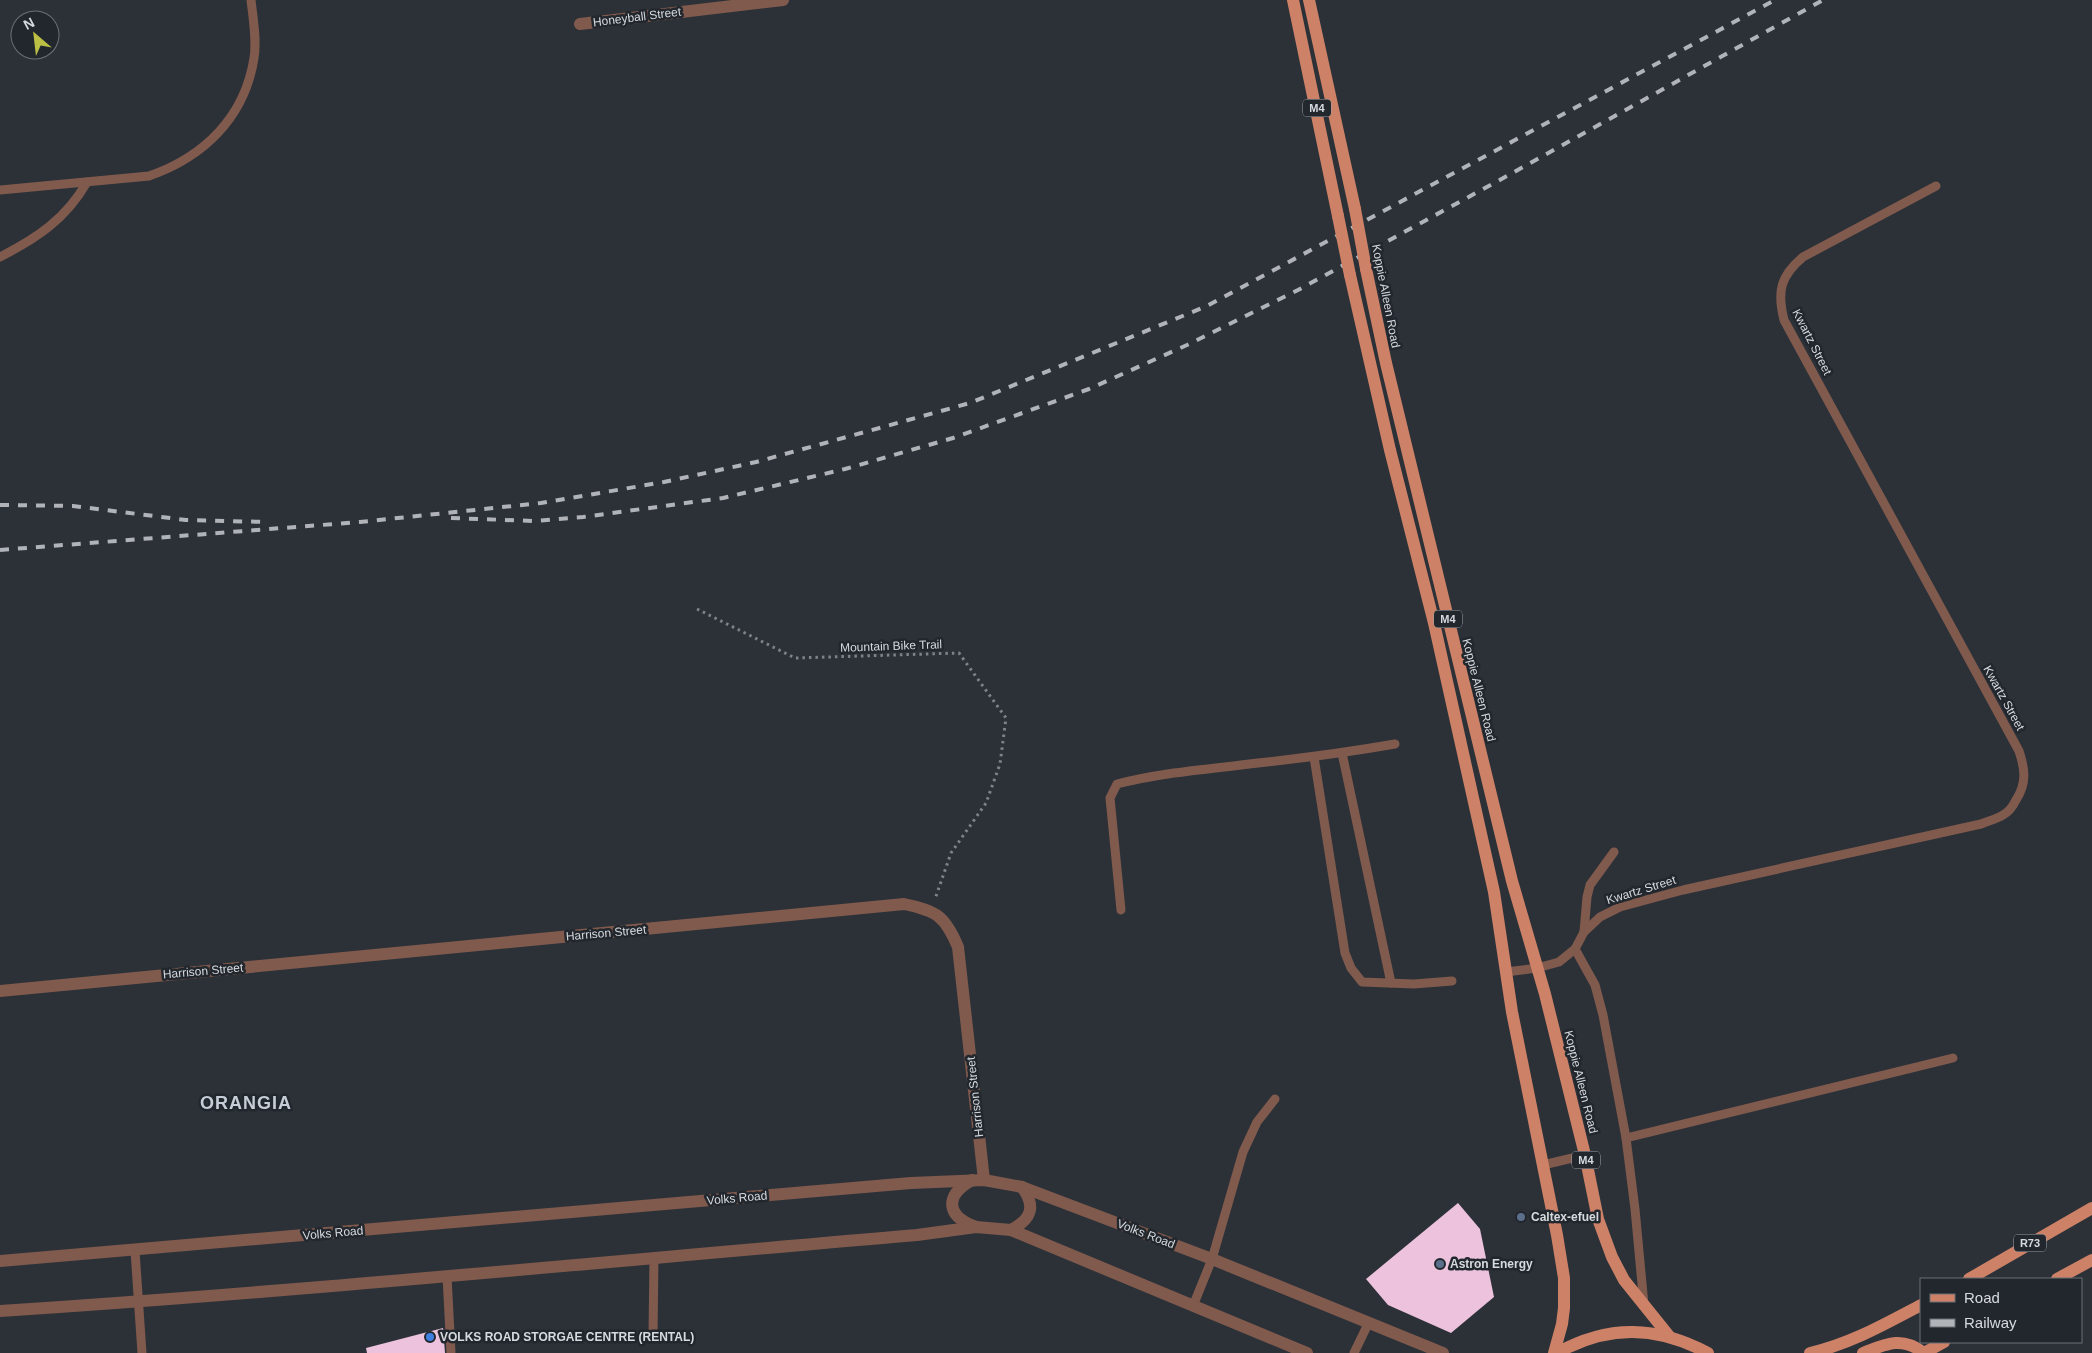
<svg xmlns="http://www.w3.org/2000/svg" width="2092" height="1353" font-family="Helvetica,sans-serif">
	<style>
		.building { fill: #ecc2dd }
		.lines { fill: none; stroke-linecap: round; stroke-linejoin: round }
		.path { stroke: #7e8388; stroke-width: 3; stroke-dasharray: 2.5 4; stroke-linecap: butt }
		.service { stroke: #805a4d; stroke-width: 9 }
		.minor { stroke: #805a4d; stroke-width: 12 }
		.tertiary { stroke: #805a4d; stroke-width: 12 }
		.primary { stroke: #cd8167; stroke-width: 12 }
		.rail { stroke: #b0b4b9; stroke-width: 4; stroke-dasharray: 9 9; stroke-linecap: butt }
		.primary-bridge { stroke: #cd8167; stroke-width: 12 }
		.service-dot { fill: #5c6f8a; stroke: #22272e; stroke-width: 2 }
		.shop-dot { fill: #3f7fe0; stroke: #22272e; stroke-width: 2 }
		.labels { text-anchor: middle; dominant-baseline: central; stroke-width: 5; stroke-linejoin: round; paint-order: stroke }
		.shield { fill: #22272e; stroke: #a0a4a9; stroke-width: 1 }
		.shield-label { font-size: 11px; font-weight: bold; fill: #d6dade }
		.street-label { font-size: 12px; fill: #d6dade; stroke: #22272e }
		.poi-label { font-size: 12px; font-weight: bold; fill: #d6dade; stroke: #22272e; text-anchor: start }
		.district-label { font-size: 18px; font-weight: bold; letter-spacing: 1px; fill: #c6cdd6; stroke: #22272e }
	</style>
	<rect width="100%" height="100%" fill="#2c3138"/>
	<g class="building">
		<polygon points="1458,1203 1480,1229 1494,1297 1451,1333 1388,1305 1366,1279"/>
		<polygon points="443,1328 445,1353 367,1353 366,1348"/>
	</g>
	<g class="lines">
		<polyline class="path" points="697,609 795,658 959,653 1006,718 1000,764 986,803 951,853 935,899"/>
		<g class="service">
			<path d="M0 190 149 176C204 157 245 117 254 58 257 40 253 18 251 0"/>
			<path d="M0 257C37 238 66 219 87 182"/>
			<polyline points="1342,753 1391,983"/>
			<polyline points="1314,757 1345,953 1351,968 1362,982 1414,984 1452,981"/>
			<path d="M1121 910 1110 798 1117 784C1163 772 1211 769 1258 763 1304 758 1349 752 1395 744"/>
			<polyline points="1584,932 1587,897 1590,885 1614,852"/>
			<polyline points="1575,949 1595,985 1603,1015 1626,1138 1635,1209 1644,1305"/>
			<path d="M1506 972 1537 968 1559 962 1575 949 1584 932 1600 917 1620 907 1683 890 1981 824C1988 821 1997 819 2003 815 2009 812 2013 806 2016 800 2027 783 2025 769 2019 751L1784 320C1777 292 1780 276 1803 257L1936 186"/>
			<polyline points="1626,1138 1953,1058"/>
			<polyline points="1543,1165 1585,1155"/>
			<polyline points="135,1251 142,1353"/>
			<polyline points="447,1276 451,1353"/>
			<polyline points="1193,1306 1212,1259 1243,1152 1257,1122 1275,1099"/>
			<polyline points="653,1336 654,1257"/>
			<polyline points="1354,1353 1369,1322"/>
		</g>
		<g class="minor">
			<polyline points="580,24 783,0"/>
			<path d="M0 991 904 904C937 911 945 916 958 947L984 1180"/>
		</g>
		<g class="tertiary">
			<path d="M972 1180C944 1196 946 1216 976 1227"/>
			<path d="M1011 1230C1032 1219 1036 1206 1022 1187"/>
			<polyline points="0,1261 911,1183 984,1180 1022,1187 1212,1259 1443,1353"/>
			<path d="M0 1311C306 1291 611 1261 917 1235L976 1227 1011 1230 1307 1353"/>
		</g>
		<g class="primary">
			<polyline points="1293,0 1338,216"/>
			<polyline points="1309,0 1355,209"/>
			<polyline points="1366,269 1386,363 1512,881 1545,994 1585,1155 1598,1219 1612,1257 1624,1280 1669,1336"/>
			<polyline points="1350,275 1390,450 1434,623 1494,892 1512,1012 1557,1235 1564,1278 1564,1308 1562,1324 1554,1353"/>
			<polyline points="1969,1279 2092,1208"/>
			<polyline points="2057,1279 2092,1260"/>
			<path d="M1557 1353C1609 1324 1657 1326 1708 1353"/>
			<path d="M1810 1353C1850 1344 1885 1324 1921 1305"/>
			<path d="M1863 1353C1886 1344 1902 1336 1924 1353"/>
			<polyline points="1924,1353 1944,1342"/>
		</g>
		<g class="rail">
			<polyline points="0,505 73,506 186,520 267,522"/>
			<polyline points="451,518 534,521 583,517 723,498 845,469 953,438 1089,389 1187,345 1298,290 1507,176 1823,0"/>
			<polyline points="0,550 360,522 541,503 664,482 756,462 970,403 1207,306 1775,0"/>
		</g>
		<g class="primary-bridge">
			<polyline points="1355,209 1366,269"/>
			<polyline points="1338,216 1350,275"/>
		</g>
	</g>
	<g class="service-dot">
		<circle cx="1521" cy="1217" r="5"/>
		<circle cx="1440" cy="1264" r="5"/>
	</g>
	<circle class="shop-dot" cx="430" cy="1337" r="5"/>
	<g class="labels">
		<g class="shield">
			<rect x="1303" y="99.5" width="28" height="17" rx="4"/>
			<rect x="1434" y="610.5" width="28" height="17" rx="4"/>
			<rect x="1572" y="1151.5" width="28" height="17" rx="4"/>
			<rect x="2014" y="1234.5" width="32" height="17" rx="4"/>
		</g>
		<g class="shield-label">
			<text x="1317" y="108">M4</text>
			<text x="1448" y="619">M4</text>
			<text x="1586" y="1160">M4</text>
			<text x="2030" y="1243">R73</text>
		</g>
		<g class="street-label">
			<text transform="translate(637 17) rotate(-7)">Honeyball Street</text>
			<text transform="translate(1386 296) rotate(79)">Koppie Alleen Road</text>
			<text transform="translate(1812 342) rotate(63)">Kwartz Street</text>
			<text transform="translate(891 646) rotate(-2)">Mountain Bike Trail</text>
			<text transform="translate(1479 690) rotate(76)">Koppie Alleen Road</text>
			<text transform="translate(2004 698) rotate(61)">Kwartz Street</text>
			<text transform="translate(1641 890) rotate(-17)">Kwartz Street</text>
			<text transform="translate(606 933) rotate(-5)">Harrison Street</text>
			<text transform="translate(203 971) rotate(-5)">Harrison Street</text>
			<text transform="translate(1581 1082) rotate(76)">Koppie Alleen Road</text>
			<text transform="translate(975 1097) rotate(-96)">Harrison Street</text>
			<text transform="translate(737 1198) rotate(-5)">Volks Road</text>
			<text transform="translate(333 1233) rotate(-5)">Volks Road</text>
			<text transform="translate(1146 1234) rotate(21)">Volks Road</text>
		</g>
		<g class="poi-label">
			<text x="1531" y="1217">Caltex-efuel</text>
			<text x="1450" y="1264">Astron Energy</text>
			<text x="440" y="1337">VOLKS ROAD STORGAE CENTRE (RENTAL)</text>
		</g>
		<g class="district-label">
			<text x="246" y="1103">ORANGIA</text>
		</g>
	</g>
	<rect x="1920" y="1278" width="162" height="65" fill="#22272e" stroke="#6a6f74"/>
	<rect x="1930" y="1294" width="25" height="8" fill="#cd8167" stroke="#6a6f74"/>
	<text x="1964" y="1303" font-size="15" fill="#d6dade">Road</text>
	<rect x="1930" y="1319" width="25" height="8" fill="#b0b4b9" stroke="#6a6f74"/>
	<text x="1964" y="1328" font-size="15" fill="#d6dade">Railway</text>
	<g transform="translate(35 35) rotate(332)"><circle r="24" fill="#22272e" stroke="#6a6f74"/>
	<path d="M0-4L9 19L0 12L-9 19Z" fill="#bbc044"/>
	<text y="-8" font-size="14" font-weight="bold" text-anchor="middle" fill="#d6dade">N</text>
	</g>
</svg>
